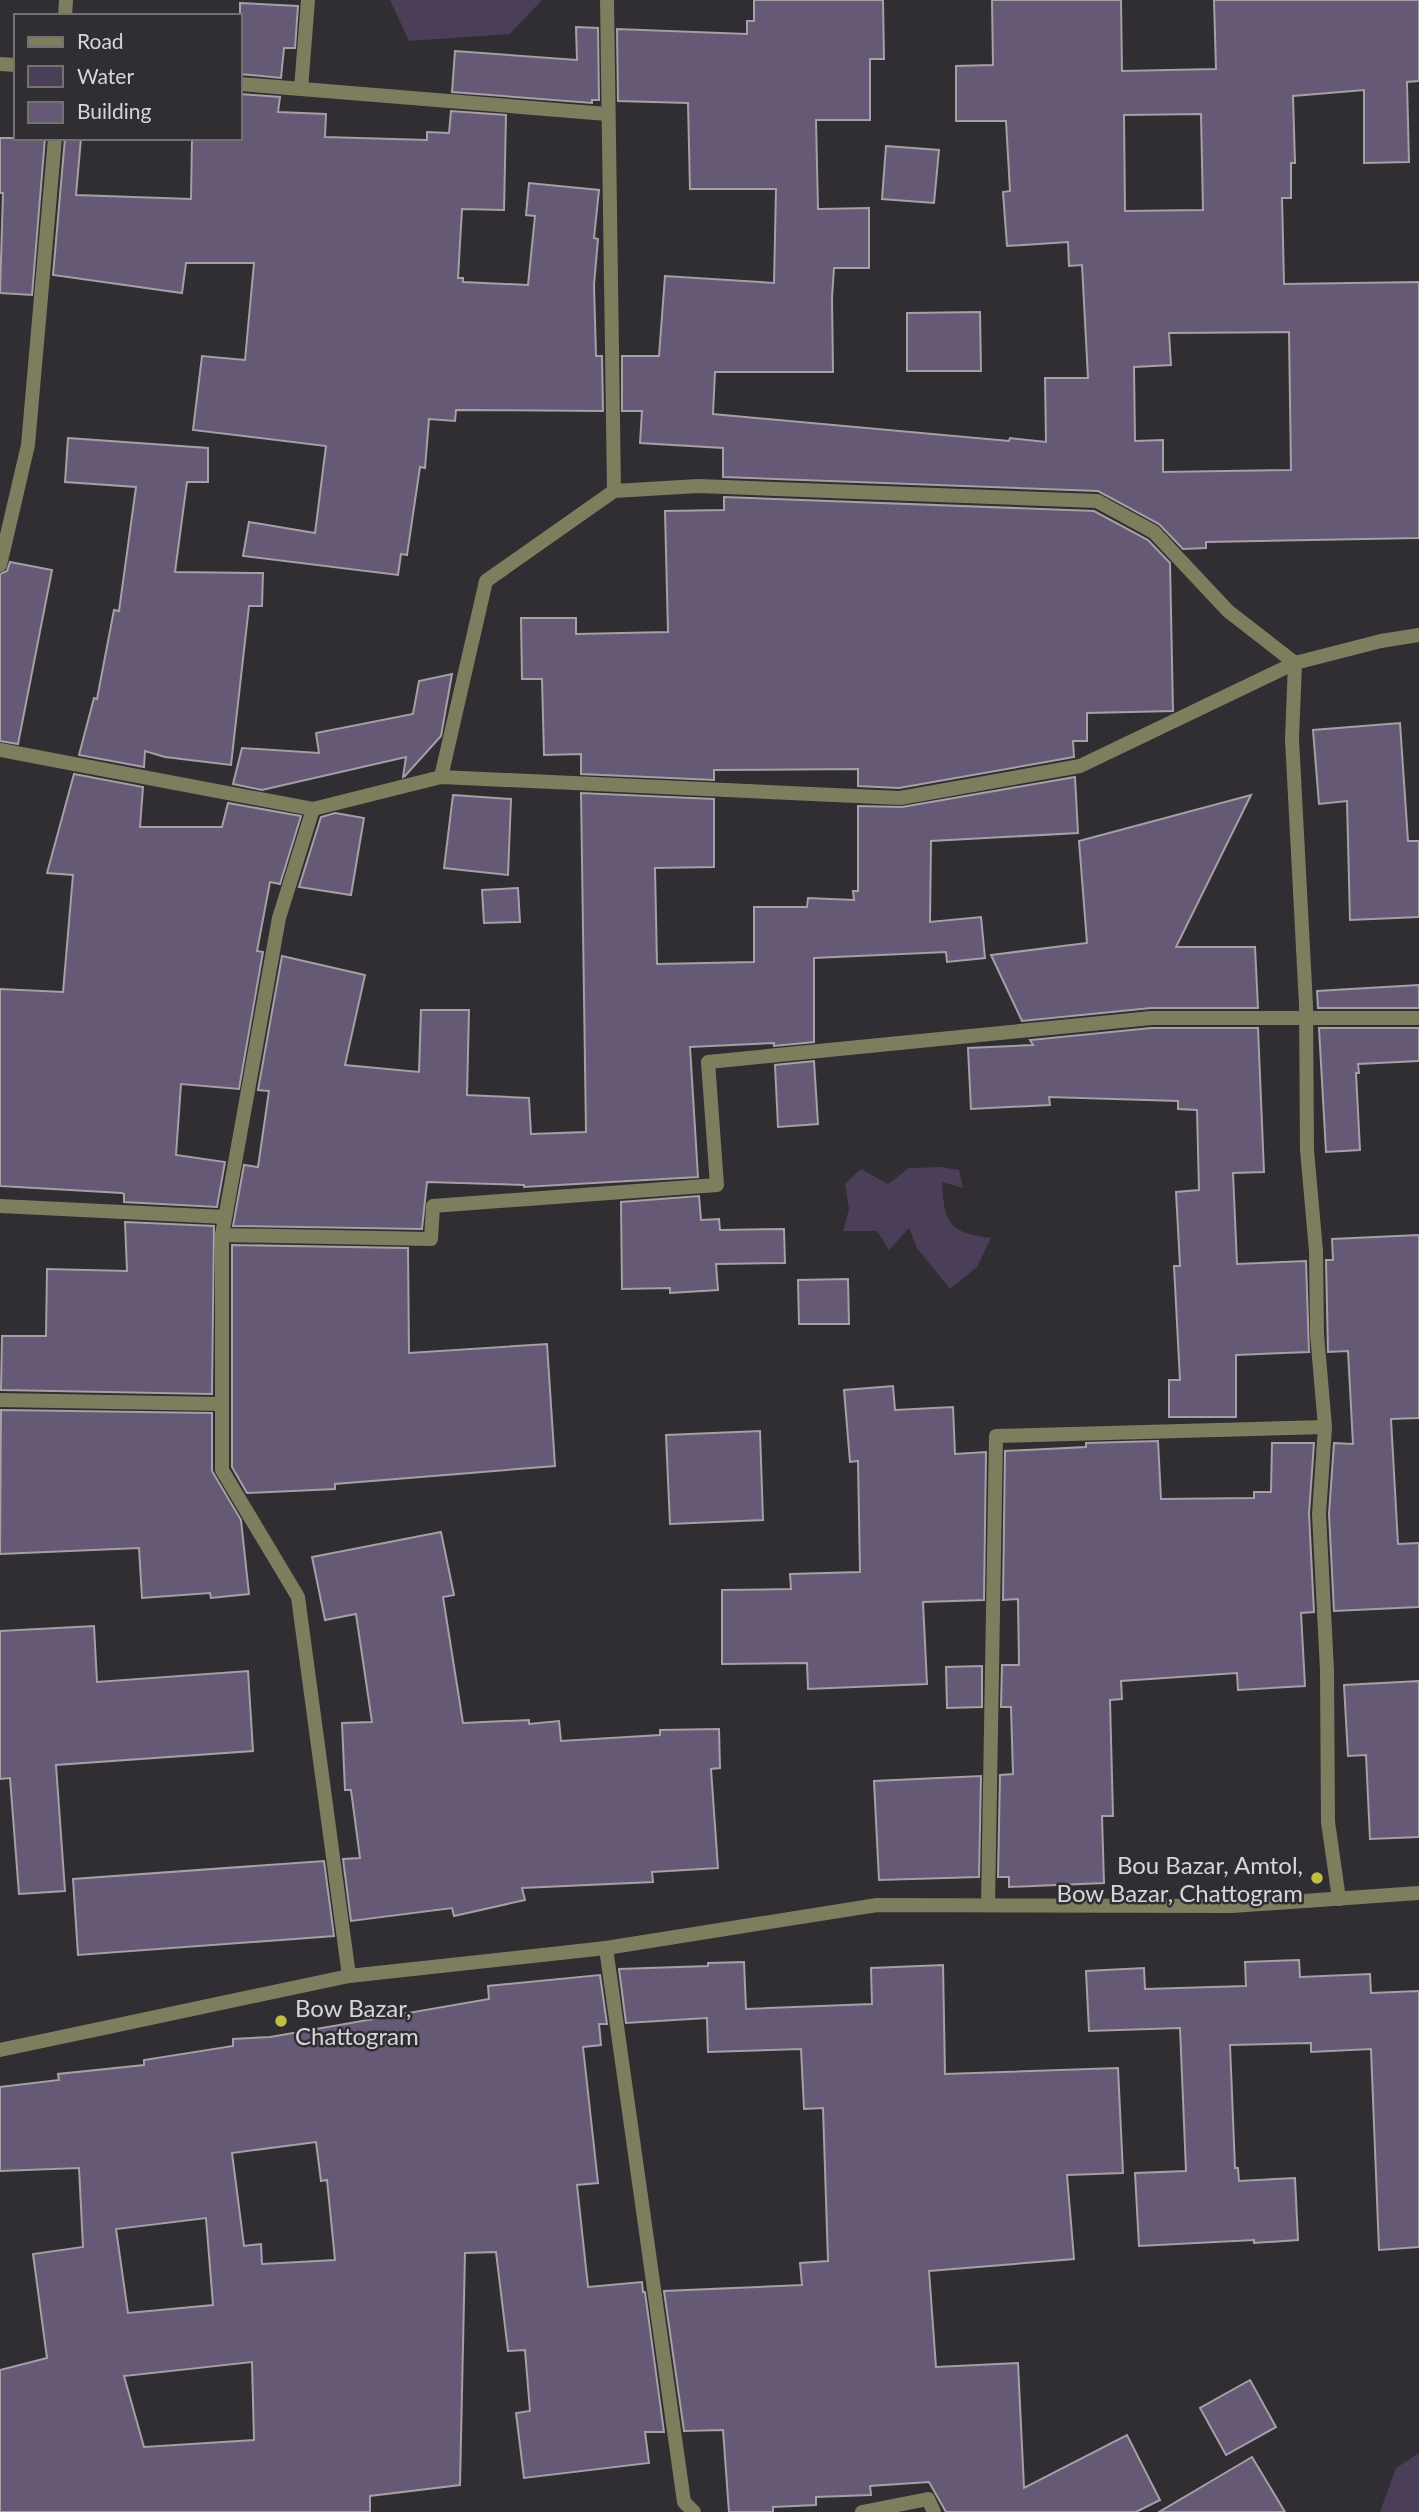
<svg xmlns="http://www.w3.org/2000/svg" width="1419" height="2512" font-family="Lato,sans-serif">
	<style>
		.water { fill: #4a3e58 }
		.building { fill: #665975; stroke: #a3a0a6; stroke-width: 2; fill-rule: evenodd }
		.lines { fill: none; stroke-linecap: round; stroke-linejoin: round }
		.minor { stroke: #7d7e5d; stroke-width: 14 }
		.tertiary { stroke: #7d7e5d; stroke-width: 14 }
		.poi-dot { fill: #bebf42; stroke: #302e32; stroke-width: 2.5 }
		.labels { text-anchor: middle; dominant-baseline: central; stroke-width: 5; stroke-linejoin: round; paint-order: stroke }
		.poi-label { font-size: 24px; fill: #d6d5d8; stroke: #302e32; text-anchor: end }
	</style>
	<rect width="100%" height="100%" fill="#302e32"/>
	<g class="water">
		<polygon points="390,0 542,0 510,34 409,41"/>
		<path d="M941 1167 959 1170 963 1188 942 1182C944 1223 949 1233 991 1238L977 1267 950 1289 917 1248 909 1228 889 1250 877 1231H843L849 1209 845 1184 861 1169 888 1184 909 1168Z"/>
		<polygon points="1419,2453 1419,2512 1380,2512 1396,2468"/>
	</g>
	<g class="building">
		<path d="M754 0H883L884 59H870V120H816L818 209 869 208V268H834L832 298 833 372H715L713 414 1009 441 1010 438 1046 442 1045 378H1088L1082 265 1069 266 1068 242 1007 246 1003 192 1010 191 1006 121H956V66L993 65 992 0H1121L1122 71 1216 69 1214 0H1419V81L1407 82 1409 162 1364 163V90L1293 96 1295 163H1291V198H1282L1284 284 1419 282V538L1206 542V548L1183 549 1159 524 1098 491 723 477V448L640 443 642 411H622V356H659L665 276 774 283 776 189H690L688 103 618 101 617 29 747 34V21H754ZM1201 114 1203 210 1125 211 1124 115ZM1289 332 1291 470 1163 472V440L1135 441 1134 367 1171 365 1169 333Z"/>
		<polygon points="240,3 298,6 295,48 284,48 281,78 240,74"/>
		<polygon points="576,27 598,28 599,100 592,100 592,103 452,92 455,51 577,60"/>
		<polygon points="240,94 280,97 278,112 326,114 325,137 427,140 427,132 449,133 451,111 506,115 504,210 462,209 458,278 463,278 463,282 528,285 535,216 526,215 529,183 599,190 594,238 598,239 594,285 596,356 602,356 603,411 456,410 455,421 429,419 425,468 420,467 407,555 401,554 398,575 243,556 249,522 315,533 326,446 193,430 202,356 245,360 254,263 186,263 182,293 53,275 65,138 81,138 76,195 191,199 192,138 240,138"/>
		<polygon points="0,138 45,138 32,295 0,293 3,193 0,193"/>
		<polygon points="886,146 939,150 934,203 882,199"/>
		<polygon points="980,312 981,371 907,371 907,313"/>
		<polygon points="68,438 208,448 208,482 187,482 175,572 263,573 262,606 249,606 231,765 165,757 145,751 144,767 79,755 94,698 97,699 114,610 119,611 136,487 65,482"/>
		<polygon points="724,497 1094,511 1148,540 1170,563 1173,711 1087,713 1087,741 1073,741 1074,757 899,788 858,786 858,769 714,770 714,780 581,774 581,754 544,755 542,679 522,679 521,618 576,618 576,634 668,632 665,511 724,510"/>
		<polygon points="10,562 52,570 18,744 0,741 0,574 7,571"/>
		<polygon points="452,674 441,736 405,776 403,777 406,757 262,790 233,784 242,748 319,753 316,733 413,714 419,681"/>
		<polygon points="1400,723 1408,841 1419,841 1419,917 1350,920 1347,801 1319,804 1313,730"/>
		<polygon points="74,774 143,787 140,827 222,827 228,803 301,816 280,884 270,882 257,951 263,952 239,1089 181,1084 176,1155 225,1162 217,1207 124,1202 124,1194 122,1193 0,1186 0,989 63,992 73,875 47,873"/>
		<polygon points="1075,777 1078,833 931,841 930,922 981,917 985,958 947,962 946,952 814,958 814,1042 774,1046 774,1043 690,1047 698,1177 524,1187 524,1185 427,1182 422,1229 233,1226 244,1165 258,1167 269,1091 258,1090 282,956 365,975 345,1065 419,1072 421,1010 469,1010 467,1095 529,1098 531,1134 586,1132 581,793 714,799 714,867 655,868 657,964 754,962 754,907 807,907 808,898 854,900 853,891 858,891 858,806 902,807"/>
		<polygon points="453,795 511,799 508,875 444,868"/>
		<polygon points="1251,795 1176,947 1255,947 1258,1008 1151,1008 1022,1021 991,955 1087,943 1079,841"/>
		<polygon points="335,813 364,818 351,895 299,887 321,817"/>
		<polygon points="518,888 520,922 484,923 482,890"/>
		<polygon points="1419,985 1419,1008 1318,1008 1317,991"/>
		<polygon points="1151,1028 1258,1028 1264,1172 1233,1173 1237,1264 1306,1261 1309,1352 1236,1355 1236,1417 1169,1417 1169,1380 1180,1380 1174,1266 1180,1266 1176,1192 1199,1190 1197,1110 1178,1109 1178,1101 1049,1097 1050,1105 971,1109 968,1048 1033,1045 1030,1040"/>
		<polygon points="1319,1028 1419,1028 1419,1061 1358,1064 1359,1073 1356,1073 1360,1150 1326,1152"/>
		<polygon points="814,1061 818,1124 778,1127 775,1065"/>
		<polygon points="699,1196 701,1220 719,1219 720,1230 784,1229 785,1263 716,1264 718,1290 670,1293 670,1288 622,1289 621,1202"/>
		<polygon points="125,1222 214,1226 212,1394 1,1390 2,1336 46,1336 47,1269 127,1271"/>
		<polygon points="1419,1235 1419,1418 1391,1419 1398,1544 1419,1543 1419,1607 1334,1611 1329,1514 1334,1443 1353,1444 1348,1351 1328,1352 1326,1260 1333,1260 1332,1239"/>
		<polygon points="232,1245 408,1248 409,1353 547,1344 555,1466 335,1484 335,1489 247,1493 232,1467"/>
		<polygon points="848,1279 849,1324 799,1324 798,1280"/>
		<polygon points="893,1386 895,1410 953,1407 955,1454 986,1452 984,1600 923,1602 927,1684 808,1689 807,1663 722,1664 722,1590 791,1589 790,1574 860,1572 858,1461 850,1462 844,1390"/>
		<polygon points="1,1410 212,1413 212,1471 241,1520 249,1594 211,1598 210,1593 142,1598 139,1548 0,1554"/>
		<polygon points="760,1431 763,1520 670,1524 666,1435"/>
		<polygon points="1158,1441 1161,1499 1254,1498 1254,1492 1271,1492 1272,1443 1314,1443 1309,1514 1314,1612 1301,1613 1305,1686 1238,1690 1237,1673 1121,1681 1122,1699 1110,1700 1113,1816 1102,1816 1104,1883 1009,1887 1009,1877 998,1877 1000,1775 1013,1774 1011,1707 1001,1707 1002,1665 1019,1665 1018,1599 1003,1600 1005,1451 1086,1447 1086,1443"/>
		<polygon points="441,1532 454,1595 443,1597 463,1723 529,1720 529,1724 559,1721 561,1741 660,1735 660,1730 719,1729 720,1768 711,1769 718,1868 652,1872 653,1882 522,1888 525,1900 454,1916 452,1908 351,1921 343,1859 360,1858 351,1790 345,1790 342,1723 372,1722 356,1614 325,1620 312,1557"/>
		<polygon points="94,1626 97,1682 248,1671 253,1751 56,1765 65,1891 19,1894 10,1778 0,1779 0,1631"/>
		<polygon points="982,1666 982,1707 947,1708 946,1667"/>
		<polygon points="1419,1681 1419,1837 1370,1839 1366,1755 1348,1756 1344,1685"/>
		<polygon points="981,1776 979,1877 879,1880 874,1781"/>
		<polygon points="324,1861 334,1936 78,1955 73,1879"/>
		<polygon points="1299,1960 1300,1977 1370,1974 1371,1993 1419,1991 1419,2247 1379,2250 1371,2049 1311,2052 1311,2043 1230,2045 1235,2168 1238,2168 1239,2181 1295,2178 1298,2240 1254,2243 1254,2240 1139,2246 1135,2173 1186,2171 1180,2028 1089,2031 1086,1971 1144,1968 1145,1989 1246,1986 1245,1962"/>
		<polygon points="744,1962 746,2009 872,2004 871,1968 943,1965 945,2074 1118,2068 1123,2173 1067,2175 1074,2259 929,2271 936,2367 1018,2363 1024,2488 1127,2435 1160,2500 1136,2512 946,2512 929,2482 870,2486 871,2495 816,2497 816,2505 773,2507 773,2512 729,2512 723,2430 684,2431 664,2291 802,2285 800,2263 828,2261 823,2108 804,2109 801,2049 708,2052 707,2018 626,2023 619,1969 708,1966 708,1963"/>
		<path d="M600 1975 607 2024H599L601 2045 583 2047 598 2183 577 2185 588 2287 642 2282 643 2292H645L664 2432H645L649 2463 524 2478 516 2413 530 2411 525 2350 508 2351 496 2252 465 2253 460 2485 370 2496V2512H0V2370L47 2358 33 2254 83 2247 79 2168 0 2171V2087L59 2080 58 2074 144 2065V2060L233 2046V2039L270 2037 489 1999 488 1986ZM316 2142 321 2181 327 2180 335 2260 262 2264 261 2244 244 2246 232 2153ZM206 2218 213 2305 128 2313 116 2229ZM252 2362 254 2440 144 2447 124 2376Z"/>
		<polygon points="1250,2380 1276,2427 1226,2455 1200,2408"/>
		<polygon points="1252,2457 1285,2512 1159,2512"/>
	</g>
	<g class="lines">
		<g class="minor">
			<polyline points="607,0 614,491"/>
			<polyline points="65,16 66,0"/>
			<polyline points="0,64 16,65"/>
			<polyline points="240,84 607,114"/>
			<polyline points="301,89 308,0"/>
			<polyline points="0,565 28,445 55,138"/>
			<polyline points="0,750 313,809 441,777 900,798 1080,766 1295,663 1228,611 1154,532 1097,501 698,486 614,491 486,581 441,777"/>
			<polyline points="313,809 279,918 222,1235 222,1470 298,1597 349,1976"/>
			<polyline points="0,1206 225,1217"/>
			<polyline points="222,1235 431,1239 433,1206 717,1185 708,1062 1151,1018 1419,1018"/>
			<polyline points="0,1400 222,1404"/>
			<polyline points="1339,1899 1328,1822 1327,1670 1319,1514 1325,1427 1317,1334 1316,1251 1307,1150 1306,1005 1292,739 1295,663 1381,641 1419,635"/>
			<polyline points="988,1905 996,1436 1325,1427"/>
			<polyline points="606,1948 684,2502 694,2512"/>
			<polyline points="862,2512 928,2499 934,2512"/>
		</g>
		<polyline class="tertiary" points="0,2050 349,1976 606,1948 877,1905 1232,1906 1419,1893"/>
	</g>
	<g class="poi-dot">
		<circle cx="1317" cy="1878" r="7"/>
		<circle cx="281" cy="2021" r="7"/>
	</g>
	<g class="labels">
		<g class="poi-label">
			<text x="1303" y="1864">Bou Bazar, Amtol,<tspan x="1303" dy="28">Bow Bazar, Chattogram</tspan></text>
			<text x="295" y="2007" text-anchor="start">Bow Bazar,<tspan x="295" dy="28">Chattogram</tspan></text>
		</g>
	</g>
	<rect x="14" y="14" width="228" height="126" fill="#302e32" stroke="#727174" stroke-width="2"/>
	<rect x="28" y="37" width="35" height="10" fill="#7d7e5d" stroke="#727174" stroke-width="2"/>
	<text x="77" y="49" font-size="21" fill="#d6d5d8">Road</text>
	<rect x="28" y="66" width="35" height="21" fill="#4a3e58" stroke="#727174" stroke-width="2"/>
	<text x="77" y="84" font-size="21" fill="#d6d5d8">Water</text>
	<rect x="28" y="102" width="35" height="21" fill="#665975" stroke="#727174" stroke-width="2"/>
	<text x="77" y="119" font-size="21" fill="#d6d5d8">Building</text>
</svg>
